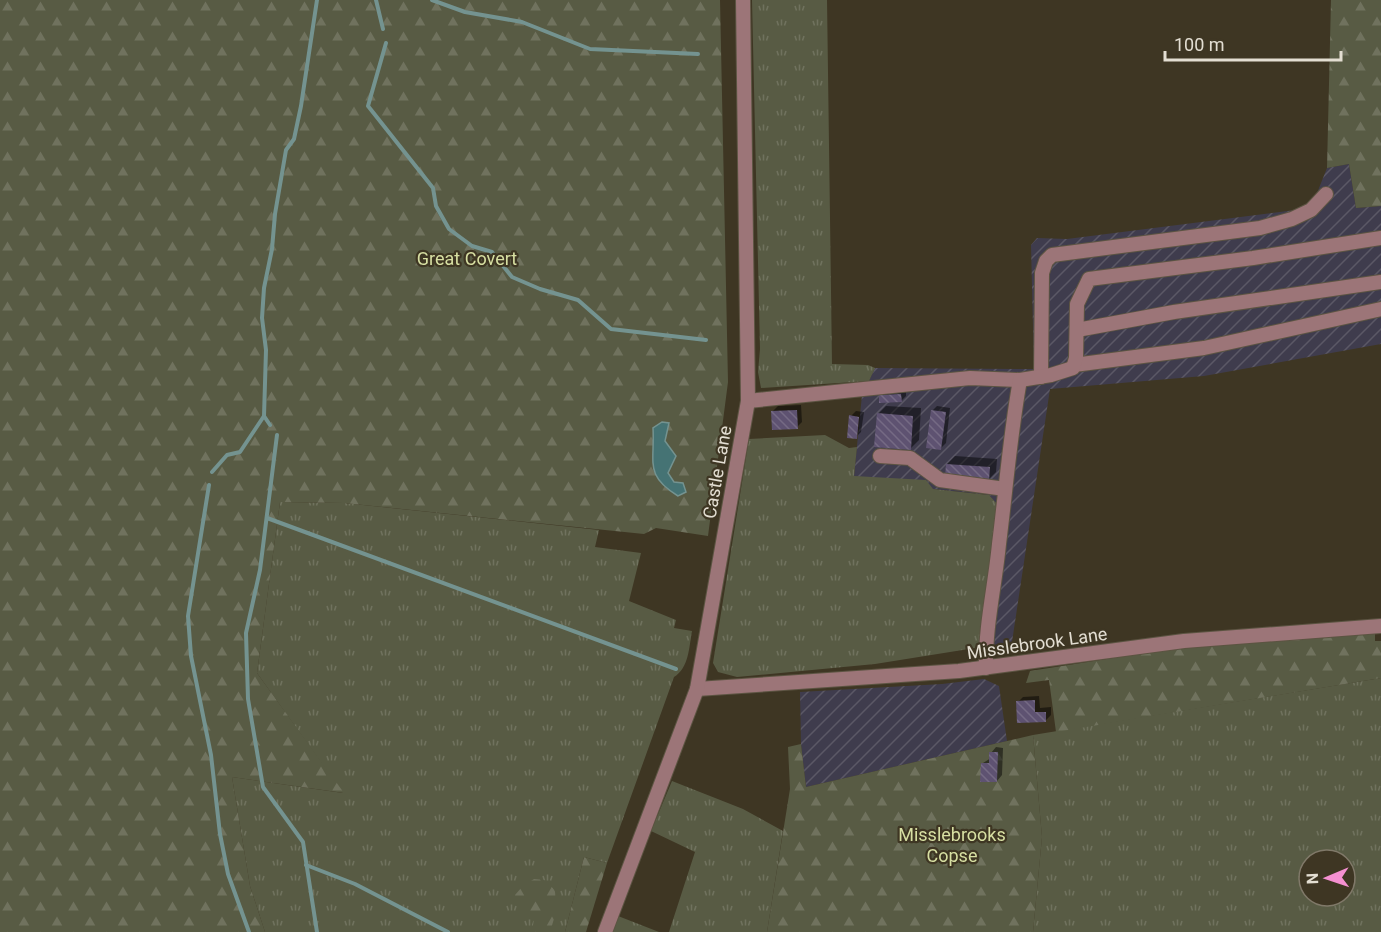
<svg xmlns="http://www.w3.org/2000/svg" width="1381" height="932" font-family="Roboto,sans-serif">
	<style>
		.industrial { fill: url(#industrial-furrows) }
		.grass { fill: url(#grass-tufts); fill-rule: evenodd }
		.forest { fill: url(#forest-firs) }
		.water { fill: #457374; stroke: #749390; stroke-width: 1.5 }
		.shadow { fill: #0007 }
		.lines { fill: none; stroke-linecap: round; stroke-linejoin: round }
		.stream { stroke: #749390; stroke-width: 4 }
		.building { fill: url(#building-back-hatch) }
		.minor-casing { stroke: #5c5442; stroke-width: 16 }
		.minor { stroke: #9c7578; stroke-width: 14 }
		.labels { text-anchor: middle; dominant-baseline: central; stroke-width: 4.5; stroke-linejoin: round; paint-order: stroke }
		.park-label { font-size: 18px; fill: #d7dfa2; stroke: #3e3623 }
		.street-label { font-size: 18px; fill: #e3ded2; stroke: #3e3623 }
	</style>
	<defs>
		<pattern id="industrial-furrows" width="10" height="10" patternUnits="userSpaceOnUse" patternTransform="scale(1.5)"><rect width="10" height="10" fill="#3f3c4d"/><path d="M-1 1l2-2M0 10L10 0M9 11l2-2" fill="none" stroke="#5b5866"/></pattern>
		<pattern id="grass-tufts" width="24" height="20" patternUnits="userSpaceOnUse" patternTransform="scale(1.5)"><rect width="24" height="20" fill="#585b44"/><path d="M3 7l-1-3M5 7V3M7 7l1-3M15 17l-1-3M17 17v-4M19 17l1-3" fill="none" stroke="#70725e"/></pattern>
		<pattern id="forest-firs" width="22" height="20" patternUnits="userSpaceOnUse" patternTransform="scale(1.5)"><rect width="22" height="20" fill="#585b44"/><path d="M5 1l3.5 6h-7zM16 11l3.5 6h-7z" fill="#70725e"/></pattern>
		<pattern id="building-back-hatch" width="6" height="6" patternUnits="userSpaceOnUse" patternTransform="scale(1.5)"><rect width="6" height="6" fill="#5e5271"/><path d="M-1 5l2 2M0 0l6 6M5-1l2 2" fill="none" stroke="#756a84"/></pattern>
	</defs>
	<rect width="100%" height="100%" fill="#3e3623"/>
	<g class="industrial">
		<polygon points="1349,164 1356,208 1381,206 1381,344 1204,376 1050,389 1012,642 975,648 979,645 998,506 989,495 933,489 854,476 862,395 875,368 1034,369 1031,245 1037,238 1067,239 1311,208 1327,168"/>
		<polygon points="984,679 999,686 1007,741 806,787 801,744 800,692 942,684"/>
	</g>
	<g class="grass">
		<polygon points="752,0 827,0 832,364 868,365 875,368 869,381 761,388 758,372 760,349"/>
		<polygon points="825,435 849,448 857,447 854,476 926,480 933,489 989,495 998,505 979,645 975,648 875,664 737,677 718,672 713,663 749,439"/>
		<path d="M280 502 344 503 599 530 595 547 641 553 629 601 676 620 674 628 692 631C689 647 689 668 674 677L607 863 584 857 565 932H265L250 886 232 777 343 793 257 673Z"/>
		<path d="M1381 678V932H1033L1042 837 1033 735ZM1309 860H1345V896H1309Z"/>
		<polygon points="672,781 743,809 783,831 767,932 669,932 695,852 651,831"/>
		<polygon points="618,916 659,932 612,932"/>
	</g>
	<g class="forest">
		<polygon points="0,0 720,0 728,382 708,536 656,528 644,534 344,503 280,502 257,673 344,793 232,777 250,886 265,932 0,932"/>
		<polygon points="1331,0 1381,0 1381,206 1356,208 1349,164 1327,168"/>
		<polygon points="1375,633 1375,641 1381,641 1381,678 1056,732 1049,680 1026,683 1030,671 1177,648"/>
		<polygon points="1033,735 1042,837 1033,932 767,932 790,789 788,747 801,744 806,787"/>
		<polygon points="584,857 607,863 586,932 565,932"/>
		<polygon points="534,879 544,880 555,890 556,912 550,932 532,932 534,919 532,912 517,905 515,895 522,887"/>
	</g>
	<path class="water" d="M662 422 669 423 665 441 676 456 668 473 674 482 683 483 686 492 678 496C644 475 655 463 653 428Z"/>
	<g class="shadow">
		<polygon points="906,390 906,396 901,401 880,396 885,391"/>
		<polygon points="801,405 802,422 797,427 773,411 778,406"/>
		<polygon points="886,406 921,408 919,440 911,448 878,414"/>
		<polygon points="937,406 950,408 946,443 941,448 932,411"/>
		<polygon points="856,411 864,412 861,432 856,437 851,416"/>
		<polygon points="955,456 997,459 996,472 988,480 947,464"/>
		<polygon points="1039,696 1040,708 1051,707 1051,715 1046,720 1018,702 1023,697"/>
		<polygon points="996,747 1003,748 1002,775 997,781 983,763 991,758 991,753"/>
	</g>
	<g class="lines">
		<g class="stream">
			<polyline points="376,0 383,29"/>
			<polyline points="432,0 465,12 522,22 590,49 698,54"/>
			<polyline points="386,43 368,106 433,188 436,206 449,229 472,246 492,252 512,277 540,289 578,300 611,329 706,340"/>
			<polyline points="270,425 264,416 266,350 262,318 264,288 272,249 275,214 286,150 294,139 301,106 317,0"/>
			<polyline points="277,435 260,570 246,633 248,699 263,787 303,842 317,932"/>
			<polyline points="212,472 227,455 240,452 264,416"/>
			<polyline points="209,485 188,616 191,656 211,755 220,834 228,874 249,932"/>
			<polyline points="267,518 676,669"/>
			<polyline points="306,865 355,884 448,932"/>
		</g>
	</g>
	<g class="building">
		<polygon points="901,394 902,402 879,403 879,395"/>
		<polygon points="797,410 798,429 772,430 771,411"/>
		<polygon points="931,410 946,412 941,450 926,448"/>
		<polygon points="877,413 913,416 911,450 874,447"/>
		<polygon points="849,415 859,417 857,439 847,438"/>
		<polygon points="946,464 990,467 989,481 945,478"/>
		<polygon points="1035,700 1035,712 1046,712 1046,722 1017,723 1016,701"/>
		<polygon points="989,752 998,752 997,782 980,782 981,763 989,763"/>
	</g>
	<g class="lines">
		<defs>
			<g id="minor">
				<polyline points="1077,330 1174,312 1381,282"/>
				<polyline points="1074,365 1204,348 1381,309"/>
				<polyline points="1041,377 1042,273 1046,261 1052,255 1260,228 1292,219 1311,210 1326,194"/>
				<polyline points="748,401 970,378 1020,380"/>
				<polyline points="880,456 910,458 940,480 1005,489"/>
				<path d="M986 668C985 626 995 586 999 544 1006 489 1010 435 1020 380L1051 375 1073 368 1076 358 1077 304 1089 279 1253 258 1381 238"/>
				<polyline points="697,689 959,671 1184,641 1381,626"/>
				<polyline points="605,932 697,689 748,401 743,0"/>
			</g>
		</defs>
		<use href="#minor" class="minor-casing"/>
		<use href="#minor" class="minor"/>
	</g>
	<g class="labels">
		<g class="park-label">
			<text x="467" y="258">Great Covert</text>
			<text x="952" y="834">Misslebrooks<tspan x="952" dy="21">Copse</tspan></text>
		</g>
		<g class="street-label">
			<text transform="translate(717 472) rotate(-80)">Castle Lane</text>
			<text transform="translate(1037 643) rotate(-8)">Misslebrook Lane</text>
		</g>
	</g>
	<g transform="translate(1327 878) rotate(268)"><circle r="28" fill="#3e3623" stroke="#807969" stroke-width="1.5"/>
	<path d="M0-4.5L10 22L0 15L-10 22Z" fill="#f590d1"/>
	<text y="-9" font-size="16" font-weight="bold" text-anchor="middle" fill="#e3ded2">N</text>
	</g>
	<path d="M1165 51v9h176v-9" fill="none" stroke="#e3ded2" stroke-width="3"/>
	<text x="1174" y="51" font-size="18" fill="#e3ded2" stroke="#3e3623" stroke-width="4.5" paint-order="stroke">100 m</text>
</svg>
